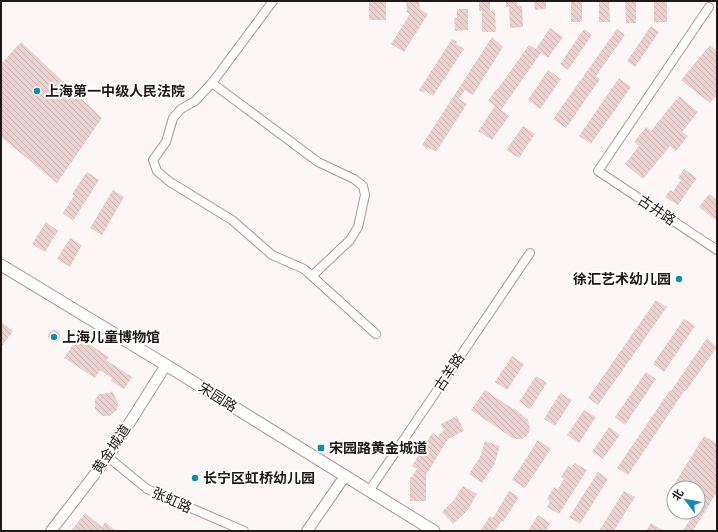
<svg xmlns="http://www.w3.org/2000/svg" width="718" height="532" font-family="'DM Sans','Noto Sans SC',sans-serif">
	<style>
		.building { fill: url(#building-back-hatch) }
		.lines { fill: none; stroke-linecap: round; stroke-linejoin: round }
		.minor-casing { stroke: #ae9594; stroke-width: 10 }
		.tertiary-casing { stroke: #ae9594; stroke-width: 12 }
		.secondary-casing { stroke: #ae9594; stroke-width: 13 }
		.minor { stroke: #fff; stroke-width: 8 }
		.tertiary { stroke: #fff; stroke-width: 10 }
		.secondary { stroke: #fff; stroke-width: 11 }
		.poi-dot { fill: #188aaf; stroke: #fff; stroke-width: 1.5 }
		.labels { text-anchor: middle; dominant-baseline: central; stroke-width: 4; stroke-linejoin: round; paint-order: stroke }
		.poi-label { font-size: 14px; font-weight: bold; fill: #1f1616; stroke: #fff; text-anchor: start }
		.street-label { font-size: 14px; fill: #1f1616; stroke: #fff }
	</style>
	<defs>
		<pattern id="building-back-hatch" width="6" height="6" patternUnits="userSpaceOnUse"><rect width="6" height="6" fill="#ebd1d0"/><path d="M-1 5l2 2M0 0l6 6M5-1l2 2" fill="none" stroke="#c9b3b2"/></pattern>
	</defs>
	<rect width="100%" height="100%" fill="#fcf6f6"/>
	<g class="building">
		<rect x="369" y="1" width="17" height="19"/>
		<polygon points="406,1 419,1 420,9 428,14 404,52 391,44 410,14 407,12"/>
		<polygon points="479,1 490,1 490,11 495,10 496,32 482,32 482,11 479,11"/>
		<polygon points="506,1 517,1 517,6 522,6 523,27 510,28 509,7 506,7"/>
		<polygon points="534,1 546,1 546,9 535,10"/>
		<rect x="571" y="1" width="11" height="21"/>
		<polygon points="599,1 609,1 610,22 599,22"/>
		<polygon points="625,1 636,1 636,23 626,23"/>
		<rect x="654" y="1" width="13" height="21"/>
		<polygon points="457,9 468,9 468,30 455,31 454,18 457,18"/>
		<polygon points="651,26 659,32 635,67 627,61"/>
		<polygon points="550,28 563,37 548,58 541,53 501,110 509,116 492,140 478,131 495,106 488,101 496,89 497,90 529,45 536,49"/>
		<polygon points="584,29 592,35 568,70 560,64"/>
		<polygon points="617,29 625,35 596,76 600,79 566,128 553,119"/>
		<polygon points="492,37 503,47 473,95 465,90 459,99 467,104 436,152 428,147 427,149 422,145"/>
		<polygon points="452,39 457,42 456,44 464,49 433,96 425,91 424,93 419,90"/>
		<polygon points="21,42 102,118 57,183 1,137 1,64"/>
		<polygon points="710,45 717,51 717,95 710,103 681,80"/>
		<polygon points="548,70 561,79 540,109 528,100"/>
		<polygon points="619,78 631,87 591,144 579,136"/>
		<polygon points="679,96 698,112 682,132 688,136 676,151 670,146 643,179 625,164 639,146 634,142 646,127 651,131"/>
		<polygon points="523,126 535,134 519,158 506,150"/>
		<polygon points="684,169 697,178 678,205 665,197 670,190 673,192 681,180 678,178"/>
		<polygon points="87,172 99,180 73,221 63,213 74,196 72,194"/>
		<polygon points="113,190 124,197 102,235 90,228"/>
		<polygon points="709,194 717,200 717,221 699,207"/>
		<polygon points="46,222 58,231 45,252 32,244"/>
		<polygon points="70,238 82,245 70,267 57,259"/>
		<polygon points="656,300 667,307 598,405 588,398"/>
		<polygon points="684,319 695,326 664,372 653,364"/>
		<polygon points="1,322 13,331 1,347"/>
		<circle cx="54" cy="336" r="6"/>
		<polygon points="78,337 109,357 106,360 132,377 124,389 111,381 112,378 100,370 95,378 64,358"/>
		<polygon points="707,338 717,347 686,391 685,390 628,475 617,468 670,390 671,391"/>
		<polygon points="512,356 524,364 507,390 495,382"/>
		<polygon points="646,372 656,379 625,425 615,417"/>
		<polygon points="536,376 547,383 530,409 519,402"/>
		<polygon points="485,390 513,409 514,408 528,420 530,430 527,436 521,439 514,439 471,410"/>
		<polygon points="112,391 118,403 117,410 109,416 102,416 95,409 95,400 99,394 110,393"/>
		<polygon points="560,393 572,400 555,426 544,419"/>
		<polygon points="584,410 596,417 579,443 567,435"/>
		<polygon points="457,416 464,431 448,439 426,475 426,501 410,501 410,477 412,477 417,469 412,466 432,433 438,436 444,430 441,424"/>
		<polygon points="609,427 620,435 603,459 592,452"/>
		<polygon points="704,436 717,444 717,492 693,531 683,531 694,512 698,512 698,488 672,488"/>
		<polygon points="538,440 551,449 525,488 512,480"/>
		<polygon points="485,441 500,446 494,465 482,483 469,474 480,457"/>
		<polygon points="575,463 587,470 559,514 547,507 550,501 547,499 554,487 558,489 564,479 561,477 568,466 571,468"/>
		<polygon points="598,472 608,479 580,524 569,517"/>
		<polygon points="463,486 477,494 468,510 453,524 442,512 454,500"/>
		<polygon points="509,491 519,497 503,522 502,521 495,531 480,531 490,516 493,518"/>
		<polygon points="624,491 635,497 618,524 614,531 599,531"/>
		<polygon points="85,513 102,527 105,522 116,531 71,531"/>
		<polygon points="538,515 550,523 546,531 528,531"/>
		<polygon points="651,523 664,531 646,531"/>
	</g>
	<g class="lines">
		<defs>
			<g id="minor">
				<polyline points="273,1 212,83 195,101 181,109 173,118 166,142 153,160 157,171 170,182 232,220 272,255 304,269 376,334"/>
				<polyline points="709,7 598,171 717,250"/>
				<polyline points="212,83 318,162 354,179 363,186 365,195 358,227 350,240 312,276"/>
				<polyline points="108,457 147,489 244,531"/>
				<polyline points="369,491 530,253"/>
			</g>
			<g id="tertiary">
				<polyline points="51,531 108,457 166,365"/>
				<polyline points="307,531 345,476"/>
			</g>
			<polyline id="secondary" points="1,265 166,365 434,531"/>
		</defs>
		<use href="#minor" class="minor-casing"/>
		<use href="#tertiary" class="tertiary-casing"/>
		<use href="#secondary" class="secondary-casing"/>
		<use href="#minor" class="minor"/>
		<use href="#tertiary" class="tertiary"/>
		<use href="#secondary" class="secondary"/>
	</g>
	<g class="poi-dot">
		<circle cx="37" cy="91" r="4"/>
		<circle cx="679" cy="279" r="4"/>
		<circle cx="54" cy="337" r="4"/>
		<rect x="317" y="444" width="8" height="8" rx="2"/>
		<circle cx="195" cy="478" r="4"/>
	</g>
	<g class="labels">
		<g class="poi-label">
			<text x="45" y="91">上海第一中级人民法院</text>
			<text x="671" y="279" text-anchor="end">徐汇艺术幼儿园</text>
			<text x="62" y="337">上海儿童博物馆</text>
			<text x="329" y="448">宋园路黄金城道</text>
			<text x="203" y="478">长宁区虹桥幼儿园</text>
		</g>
		<g class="street-label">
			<text transform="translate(657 210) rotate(34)">古井路</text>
			<text transform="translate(449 372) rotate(-56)">古羊路</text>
			<text transform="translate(218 397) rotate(32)">宋园路</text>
			<text transform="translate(111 449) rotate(-56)">黄金城道</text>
			<text transform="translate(172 500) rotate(24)">张虹路</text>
		</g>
	</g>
	<rect width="718" height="532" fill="none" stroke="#1f1616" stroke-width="4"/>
	<g transform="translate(686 500) rotate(302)"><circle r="19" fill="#ffffff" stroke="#a5a2a2"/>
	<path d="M0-3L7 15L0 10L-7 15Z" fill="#188aaf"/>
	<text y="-6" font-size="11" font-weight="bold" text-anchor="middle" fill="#1f1616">北</text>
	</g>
</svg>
